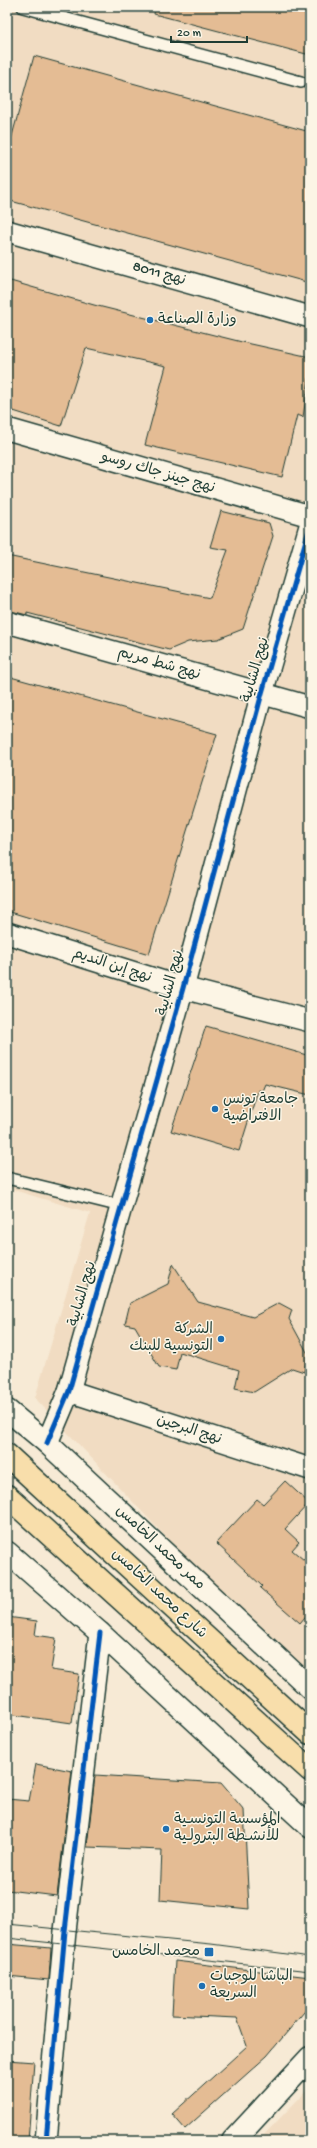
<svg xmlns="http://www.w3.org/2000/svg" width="317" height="2148" font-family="'Gochi Hand','Playpen Sans Arabic',sans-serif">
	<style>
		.built { fill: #f1dcc2 }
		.building { fill: #e4bc94; stroke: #1f3d34 }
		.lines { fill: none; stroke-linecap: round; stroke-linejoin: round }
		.service-casing { stroke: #1f3d34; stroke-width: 14 }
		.minor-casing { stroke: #1f3d34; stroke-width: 24 }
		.secondary-casing { stroke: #1f3d34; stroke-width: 25 }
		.primary-casing { stroke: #1f3d34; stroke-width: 25 }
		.service { stroke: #fcf5e5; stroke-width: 11 }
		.minor { stroke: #fcf5e5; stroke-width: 21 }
		.secondary { stroke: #fcf5e5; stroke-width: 22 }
		.primary { stroke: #f8deab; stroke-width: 22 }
		.tram { stroke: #1f3d34; stroke-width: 1 }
		.cycleway-casing { stroke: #fcf5e5; stroke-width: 8 }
		.cycleway { stroke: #0057b8; stroke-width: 5 }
		.poi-dot { fill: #1f6fb2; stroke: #fcf5e5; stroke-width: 1.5 }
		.labels { text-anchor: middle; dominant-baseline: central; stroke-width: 3; stroke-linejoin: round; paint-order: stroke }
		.street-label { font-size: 15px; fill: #1f3d34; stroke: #fcf5e5 }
		.poi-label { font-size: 15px; fill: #1f3d34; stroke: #fcf5e5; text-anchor: start }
	</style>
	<rect width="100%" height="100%" fill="#f7ead5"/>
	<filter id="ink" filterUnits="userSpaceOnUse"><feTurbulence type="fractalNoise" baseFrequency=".025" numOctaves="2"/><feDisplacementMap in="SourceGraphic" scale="8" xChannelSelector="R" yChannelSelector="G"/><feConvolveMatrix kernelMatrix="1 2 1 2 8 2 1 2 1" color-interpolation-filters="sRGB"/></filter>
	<g filter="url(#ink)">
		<g class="built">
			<polygon points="7,7 310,7 310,1680 231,1606 35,1398 90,1213 7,1188"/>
			<polygon points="310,2087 310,2141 258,2141"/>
		</g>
		<g class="building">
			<polygon points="155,7 310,7 310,55 154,14"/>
			<polygon points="34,56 310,132 310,283 7,200 7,154"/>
			<polygon points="7,280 94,305 242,342 310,357 310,372 303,417 297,415 282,477 145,445 166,366 86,348 61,426 7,409"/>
			<polygon points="221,511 269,523 273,536 243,629 218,639 188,642 169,650 27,613 27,615 7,610 7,556 210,598 228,550 210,547"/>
			<polygon points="7,676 217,734 149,954 7,911"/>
			<polygon points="206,1026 310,1056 310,1095 265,1084 262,1091 258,1090 239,1151 171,1131"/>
			<polygon points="173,1264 198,1302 253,1317 279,1303 292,1310 289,1319 308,1354 304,1372 292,1368 254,1392 235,1388 239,1370 180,1352 176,1370 159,1367 135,1326 125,1324 130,1303 168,1284"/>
			<polygon points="285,1481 309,1503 285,1529 299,1542 292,1550 310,1565 310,1611 300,1623 260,1588 262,1586 216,1543 257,1499 263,1504"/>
			<polygon points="7,1617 37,1621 35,1635 56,1638 51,1670 79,1674 72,1723 7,1714"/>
			<polygon points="36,1764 72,1771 57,1896 7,1890 7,1799 29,1801"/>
			<polygon points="95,1775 221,1783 244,1810 249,1909 160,1900 162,1850 87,1847"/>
			<polygon points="7,1944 51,1948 49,1980 7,1976"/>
			<polygon points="175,1961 310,1977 310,2005 267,2056 185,2129 172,2114 247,2046 237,2018 172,2015"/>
			<polygon points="7,2060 34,2062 28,2141 7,2141"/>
		</g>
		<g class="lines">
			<defs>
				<g id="service">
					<polyline points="23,7 301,82"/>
					<polyline points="7,1178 121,1206"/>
				</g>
				<g id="minor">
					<polyline points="7,231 310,317"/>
					<polyline points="7,429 310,516"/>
					<polyline points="7,622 310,707"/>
					<polyline points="7,933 183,988 310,1021"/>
					<polyline points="69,1391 310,1469"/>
					<polyline points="7,1410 47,1443 310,1688"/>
					<polyline points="47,1443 69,1391 183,988 262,693 310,526"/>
					<polyline points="7,1552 100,1633 310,1827"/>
					<polyline points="46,2141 65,1931 100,1633"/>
				</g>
				<polyline id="secondary" points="233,2141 310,2058"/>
				<g id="primary">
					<polyline points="7,1455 310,1733"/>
					<polyline points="7,1496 310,1770"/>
				</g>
			</defs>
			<use href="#service" class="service-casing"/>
			<use href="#minor" class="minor-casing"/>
			<use href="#secondary" class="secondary-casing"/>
			<use href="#primary" class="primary-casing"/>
			<use href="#service" class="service"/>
			<use href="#minor" class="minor"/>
			<use href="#secondary" class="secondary"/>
			<use href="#primary" class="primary"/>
			<g class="tram">
				<polyline points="7,1924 211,1944 310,1957"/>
				<polyline points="7,1938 310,1971"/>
			</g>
			<defs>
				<g id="cycleway">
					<polyline points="47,1443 69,1391 183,988 262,693 310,526"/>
					<polyline points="46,2141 65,1931 100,1633"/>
				</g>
			</defs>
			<use href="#cycleway" class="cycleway-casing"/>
			<use href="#cycleway" class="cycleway"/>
		</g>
	</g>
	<g class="poi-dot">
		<circle cx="150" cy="320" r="4"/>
		<circle cx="215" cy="1109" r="4"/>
		<circle cx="221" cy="1339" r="4"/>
		<circle cx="166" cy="1829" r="4"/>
		<rect x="204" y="1947" width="10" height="10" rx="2"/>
		<circle cx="202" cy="1986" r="4"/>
	</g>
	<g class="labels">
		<g class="street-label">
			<text transform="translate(159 274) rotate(16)">نهج 8011</text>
			<text transform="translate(158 473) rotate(16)">نهج جينز جاك روسو</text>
			<text transform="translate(159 664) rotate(16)">نهج شط مريم</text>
			<text transform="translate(256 670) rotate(-74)">نهج الشابية</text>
			<text transform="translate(112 966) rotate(18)">نهج إبن النديم</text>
			<text transform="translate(171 983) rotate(-75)">نهج الشابية</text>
			<text transform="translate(83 1294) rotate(-74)">نهج الشابية</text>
			<text transform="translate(189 1430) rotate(18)">نهج البرجين</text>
			<text transform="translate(160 1548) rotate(43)">ممر محمد الخامس</text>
			<text transform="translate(159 1594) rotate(43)">شارع محمد الخامس</text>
		</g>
		<g class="poi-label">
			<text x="158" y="320">وزارة الصناعة</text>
			<text x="223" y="1100">جامعة تونس<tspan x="223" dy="17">الافتراضية</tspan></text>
			<text x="213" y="1330" text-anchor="end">الشركة<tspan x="213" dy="17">التونسية للبنك</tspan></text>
			<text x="174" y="1820">المؤسسة التونسـية<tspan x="174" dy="17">للأنشـطة البترولـية</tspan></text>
			<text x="200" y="1952" text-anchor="end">محمد الخامس</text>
			<text x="210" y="1977">الباشا للوجبات<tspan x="210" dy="17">السريعة</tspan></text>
		</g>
	</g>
	<rect width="317" height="2148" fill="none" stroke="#fcf5e5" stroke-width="24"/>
	<rect x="12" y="12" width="293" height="2124" fill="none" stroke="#1f3d34" stroke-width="1.5" filter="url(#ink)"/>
	<path d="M171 36v6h76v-6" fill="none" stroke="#1f3d34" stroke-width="2"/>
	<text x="177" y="36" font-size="12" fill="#1f3d34" stroke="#fcf5e5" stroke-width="3" paint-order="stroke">20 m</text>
</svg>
